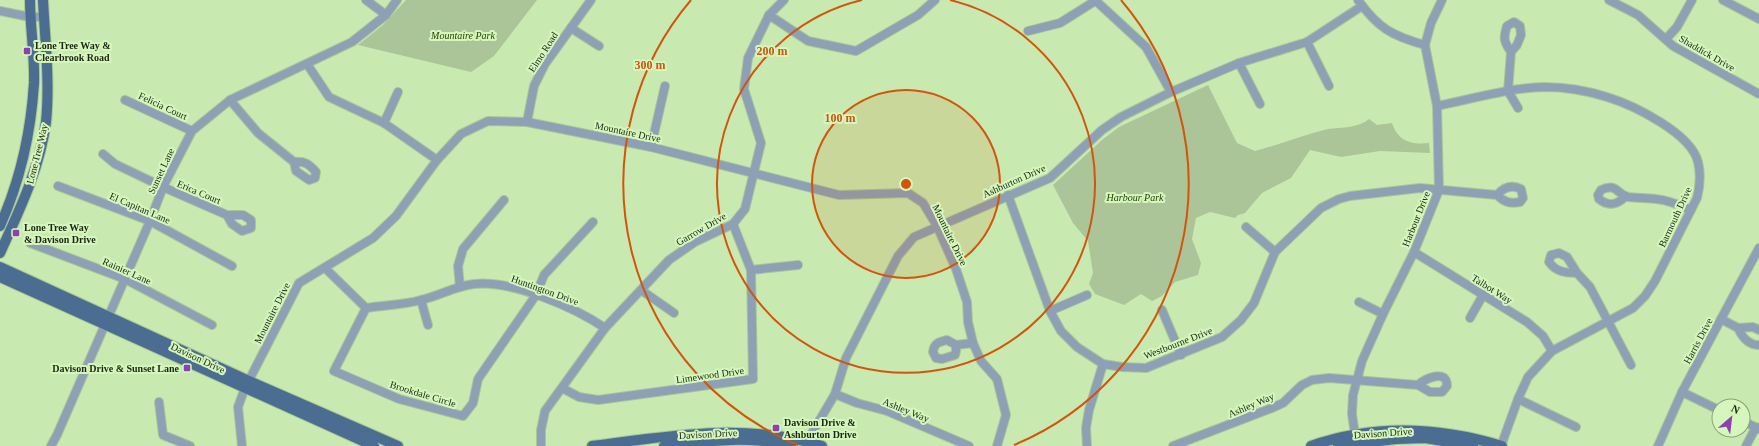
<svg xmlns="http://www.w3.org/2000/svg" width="1759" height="446" font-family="'Times New Roman',serif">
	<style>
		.green { fill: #abc599 }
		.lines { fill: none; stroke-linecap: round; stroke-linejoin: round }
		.minor-casing { stroke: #a9c793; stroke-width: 10 }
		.major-casing { stroke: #a9c793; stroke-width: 12 }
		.minor { stroke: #8ea0b6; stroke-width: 8 }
		.major { stroke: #4b6d92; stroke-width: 10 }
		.ring { fill: none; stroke: #d3540c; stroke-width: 2 }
		.poi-dot { fill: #8c40b2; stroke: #d5f7bd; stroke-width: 1.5 }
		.labels { text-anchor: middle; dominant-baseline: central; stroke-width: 4; stroke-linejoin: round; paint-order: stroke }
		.park-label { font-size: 10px; font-style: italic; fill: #234100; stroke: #d5f7bd }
		.poi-label { font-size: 10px; font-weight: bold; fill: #1a2610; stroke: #d5f7bd; text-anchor: start }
		.street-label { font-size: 10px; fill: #1a2610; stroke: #d5f7bd }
		.centre { fill: #d3540c; stroke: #d5f7bd; stroke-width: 2 }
		.ring-label { font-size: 12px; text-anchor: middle; font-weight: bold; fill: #d3540c; stroke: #d5f7bd; stroke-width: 4; stroke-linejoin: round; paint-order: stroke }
	</style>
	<rect width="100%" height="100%" fill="#c8eab0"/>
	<g class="green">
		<polygon points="406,0 537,0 494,56 471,72 358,45 383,25"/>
		<path d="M1208 85 1237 143 1255 151C1278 145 1301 136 1324 130 1340 126 1355 130 1369 119L1377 125 1392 123C1398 141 1411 145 1429 143L1430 153 1380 151 1341 157 1310 150 1291 178 1262 193 1245 213 1238 215 1235 218 1210 212 1196 218 1192 239 1201 263 1198 275 1175 282 1162 296 1152 301 1141 294 1124 305 1095 294 1089 284 1093 273 1088 241 1073 223 1053 185 1102 140 1119 127Z"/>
	</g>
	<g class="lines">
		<defs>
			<g id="minor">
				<polyline points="366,0 386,15"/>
				<polyline points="1095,0 1146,47 1171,92"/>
				<path d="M1358 0C1378 28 1392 36 1425 45"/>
				<polyline points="1609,0 1638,15 1673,46 1759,94"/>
				<polyline points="1723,0 1759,19"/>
				<polyline points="0,11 30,17 44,17"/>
				<polyline points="769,15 808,41 856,51 918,15 935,0"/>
				<polyline points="571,28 599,46"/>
				<polyline points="1028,31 1060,23 1095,1"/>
				<polyline points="1666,39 1677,27 1692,0"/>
				<polyline points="1307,42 1329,86"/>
				<path d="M1511 52C1504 42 1503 38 1507 26L1514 22 1520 26 1521 35 1517 45 1511 52 1508 91 1518 108"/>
				<polyline points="1239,63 1260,104"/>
				<polyline points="307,64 329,97 384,123 437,160"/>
				<polyline points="125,100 192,131"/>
				<path d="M230 100 258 133 294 162C305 161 309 164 316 172L315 178 309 180 296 171 294 162"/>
				<path d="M1437 106C1472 99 1508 88 1544 87 1564 87 1588 91 1607 97 1633 105 1691 133 1698 162 1701 174 1700 186 1697 198L1655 281 1645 296 1633 308 1552 351 1528 377 1518 399 1501 446"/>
				<polyline points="527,122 534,86 545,64 591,0"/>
				<polyline points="384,123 398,92"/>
				<polyline points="651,147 665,86"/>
				<polyline points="103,154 115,164 163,187 227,215 243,215 251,220 251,228 242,231 232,224 227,215"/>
				<polyline points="58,186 150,221 232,266"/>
				<path d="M1008 195 1050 311 1061 331 1077 347 1103 364 1122 367 1146 368 1222 337 1241 320 1254 303 1275 252 1321 208 1339 199 1350 196 1420 188 1497 195C1504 202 1510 204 1520 202L1523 198 1521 189C1511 184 1503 188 1497 195"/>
				<path d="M1626 196C1617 205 1609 207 1599 199L1598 195 1601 190C1617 182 1617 195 1628 197 1637 198 1647 198 1656 199 1668 200 1680 205 1691 210"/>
				<polyline points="1246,227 1275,252"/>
				<polyline points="30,243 125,279 212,325"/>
				<polyline points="1414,252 1527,322 1543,336 1552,351"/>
				<path d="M325 268 366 308C384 305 404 305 421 300 439 296 455 286 474 284 512 280 574 307 605 328"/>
				<polyline points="751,270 798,265"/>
				<path d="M1577 273C1566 273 1556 272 1549 262L1551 255 1559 253 1567 257 1577 273 1590 287 1631 365"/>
				<polyline points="460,287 458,266 463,249 504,200"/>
				<polyline points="641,290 674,313"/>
				<polyline points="421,300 428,325"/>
				<polyline points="1359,302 1383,314"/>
				<polyline points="366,308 334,371 399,399 463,416 473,403 478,379 536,295 544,275 593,222"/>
				<polyline points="1162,310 1181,355"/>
				<polyline points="1050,311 1087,295"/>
				<polyline points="1470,318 1483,295"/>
				<polyline points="1721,319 1738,328 1753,327 1759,330"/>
				<path d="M1738 328C1742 337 1748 345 1759 345"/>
				<path d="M947 340 956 345V351L955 355 942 359 936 358 933 352C934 343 939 342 947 340Z"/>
				<polyline points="956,345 973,343"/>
				<polyline points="562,388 579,397 598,400 753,379 751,270 733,224"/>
				<polyline points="1682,392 1719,410"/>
				<polyline points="835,394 857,403 887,411 969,446"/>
				<polyline points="1518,399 1576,427"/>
				<polyline points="159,402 163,435 190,446"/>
				<polyline points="1743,421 1759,429"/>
				<polyline points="1356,441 1352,414 1353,395 1362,361 1383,314 1414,252 1439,190 1437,106 1425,45 1431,23 1442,0"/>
				<polyline points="51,446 57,435 150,221 163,187 192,131 230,100 352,42 386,15 397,0"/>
				<polyline points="242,446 238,407 245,388 299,283 373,238 396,216 437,160 461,134 488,121 527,122 651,147 839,195 908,193 923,203 937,226 956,269 967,302 968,322 973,343 981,361 997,379 1006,415 997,446"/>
				<polyline points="541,446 541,430 545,411 605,328 669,260 695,242 733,224 745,209 761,143 744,89 748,58 769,15 784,0"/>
				<polyline points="810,446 812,433 835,394 846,358 898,256 914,237 1050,178 1102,130 1121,117 1171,92 1239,63 1307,42 1362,6"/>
				<polyline points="1087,446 1086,428 1089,410 1103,364"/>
				<path d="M1173 446 1272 408 1283 403 1302 385 1312 380 1329 378 1418 385 1430 392H1442L1447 386C1447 368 1425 379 1418 385"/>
				<polyline points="1658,446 1682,392 1759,248"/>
				<polyline points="1746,446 1756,427"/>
			</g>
			<g id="major">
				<path d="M0 226C20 181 31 132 34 83 35 56 30 27 30 0"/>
				<path d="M0 253C19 211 40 168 46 122 50 82 45 40 43 0"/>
				<polyline points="0,267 249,381 398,446"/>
				<polyline points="0,277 374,446"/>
				<path d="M592 446C669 436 747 422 822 446"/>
				<path d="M664 446C706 441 750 435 791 446"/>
				<path d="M1311 446C1374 424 1439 427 1502 446"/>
				<polyline points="1338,446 1396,439 1425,438 1473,446"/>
			</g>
		</defs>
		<use href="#minor" class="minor-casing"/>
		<use href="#major" class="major-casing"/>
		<use href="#minor" class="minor"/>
		<use href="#major" class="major"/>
	</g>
	<circle cx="906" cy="184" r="94" fill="#d3540c" fill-opacity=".12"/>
	<g class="ring">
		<circle cx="906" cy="184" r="94"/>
		<path d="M950 0A189 189 0 1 1 862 0"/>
		<path d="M798 445A283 283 0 0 1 691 0M1121 0A283 283 0 0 1 1014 445"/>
	</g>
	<g class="poi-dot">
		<rect x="23" y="47" width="8" height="8" rx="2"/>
		<rect x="12" y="229" width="8" height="8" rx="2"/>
		<rect x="183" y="364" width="8" height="8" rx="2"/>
		<rect x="772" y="424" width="8" height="8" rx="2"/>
	</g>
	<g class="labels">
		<g class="park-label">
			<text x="463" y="35">Mountaire Park</text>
			<text x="1135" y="197">Harbour Park</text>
		</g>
		<g class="poi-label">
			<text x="35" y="45">Lone Tree Way &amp;<tspan x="35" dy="12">Clearbrook Road</tspan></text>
			<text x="24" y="227">Lone Tree Way<tspan x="24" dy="12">&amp; Davison Drive</tspan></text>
			<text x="179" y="368" text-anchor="end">Davison Drive &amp; Sunset Lane</text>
			<text x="784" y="422">Davison Drive &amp;<tspan x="784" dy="12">Ashburton Drive</tspan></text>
		</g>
		<g class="street-label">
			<text transform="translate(543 52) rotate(-57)">Elmo Road</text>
			<text transform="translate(1707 53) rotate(30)">Shaddick Drive</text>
			<text transform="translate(163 106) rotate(25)">Felicia Court</text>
			<text transform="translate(628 132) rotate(12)">Mountaire Drive</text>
			<text transform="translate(37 154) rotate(-76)">Lone Tree Way</text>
			<text transform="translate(161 171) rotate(-65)">Sunset Lane</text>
			<text transform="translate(1014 181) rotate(-24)">Ashburton Drive</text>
			<text transform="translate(199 192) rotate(23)">Erica Court</text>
			<text transform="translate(140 208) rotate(23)">El Capitan Lane</text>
			<text transform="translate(1675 217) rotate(-65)">Barmouth Drive</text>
			<text transform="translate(1416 219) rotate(-68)">Harbour Drive</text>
			<text transform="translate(701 229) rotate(-30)">Garrow Drive</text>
			<text transform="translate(950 235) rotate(64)">Mountaire Drive</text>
			<text transform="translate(127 271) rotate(24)">Rainier Lane</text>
			<text transform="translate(1492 289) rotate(32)">Talbot Way</text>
			<text transform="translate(545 290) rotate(20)">Huntington Drive</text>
			<text transform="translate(272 313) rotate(-63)">Mountaire Drive</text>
			<text transform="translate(1698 341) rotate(-62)">Harris Drive</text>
			<text transform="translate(1178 343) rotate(-21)">Westbourne Drive</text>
			<text transform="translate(198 358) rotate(25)">Davison Drive</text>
			<text transform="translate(710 375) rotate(-8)">Limewood Drive</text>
			<text transform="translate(423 394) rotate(17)">Brookdale Circle</text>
			<text transform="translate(1251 405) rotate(-23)">Ashley Way</text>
			<text transform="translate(906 410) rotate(22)">Ashley Way</text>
			<text transform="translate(1383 433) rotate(-4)">Davison Drive</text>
			<text transform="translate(708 434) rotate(-3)">Davison Drive</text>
		</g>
	</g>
	<circle cx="906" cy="184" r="6" class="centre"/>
	<g class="ring-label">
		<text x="772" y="55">200 m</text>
		<text x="650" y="69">300 m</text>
		<text x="840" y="122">100 m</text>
	</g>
	<g transform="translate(1731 418) rotate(28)"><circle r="19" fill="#d5f7bd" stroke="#8aa378"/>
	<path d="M0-3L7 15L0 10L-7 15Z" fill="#8c40b2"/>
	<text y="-6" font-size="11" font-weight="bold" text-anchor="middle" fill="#1a2610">N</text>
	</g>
</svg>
